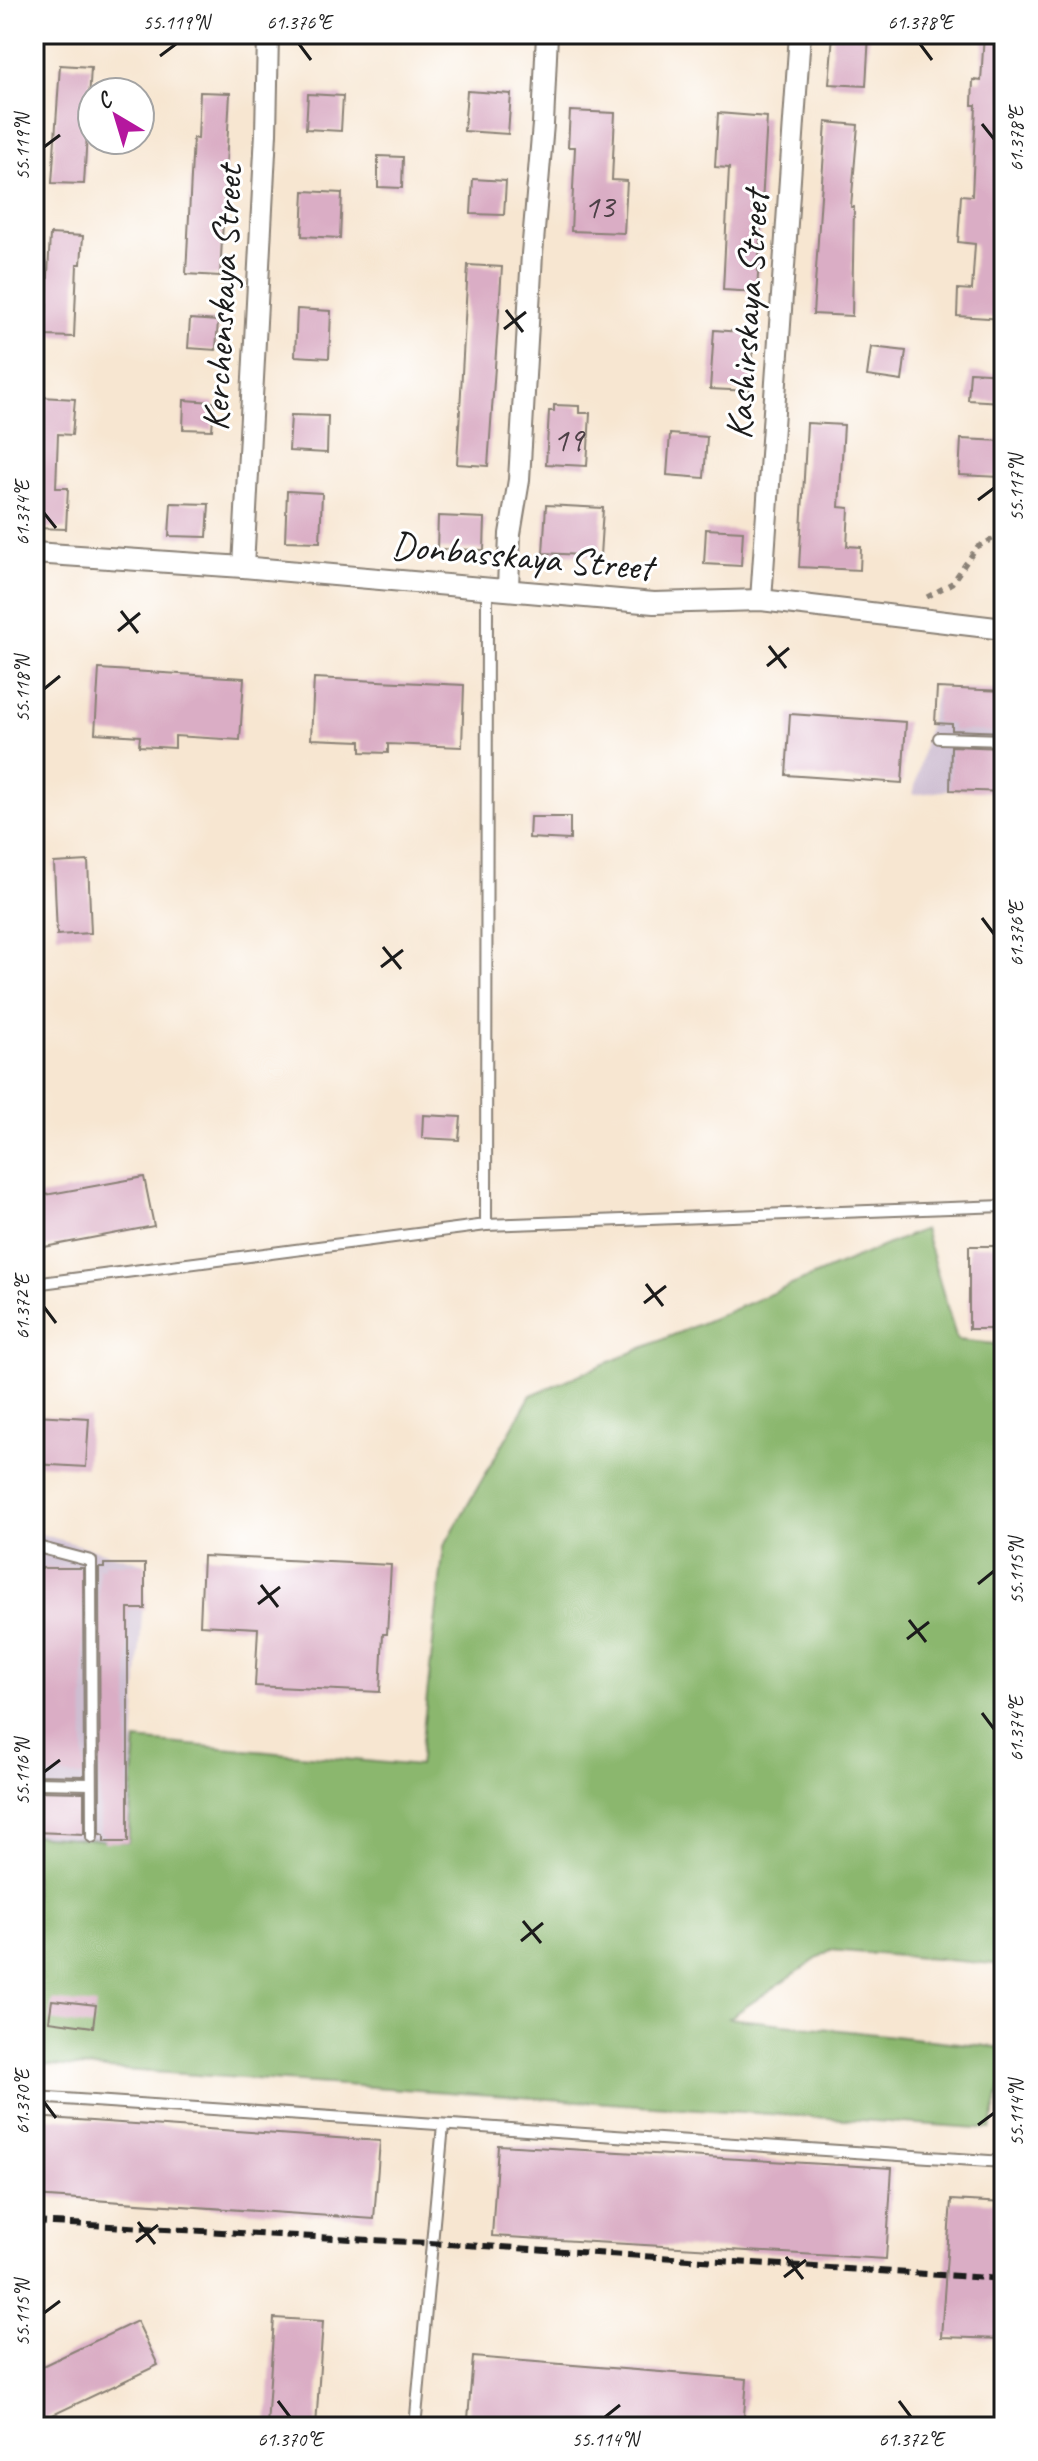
<svg xmlns="http://www.w3.org/2000/svg" width="1038" height="2461" font-family="Caveat,sans-serif">
	<style>
		.industrial { fill: #cebed1 }
		.forest { fill: #8bb76e; stroke: #546a45; stroke-width: 2 }
		.building { fill: #daadc5 }
		.lines { fill: none; stroke-linecap: round; stroke-linejoin: round }
		.lane-casing { stroke: #8a8176; stroke-width: 14 }
		.street-casing { stroke: #8a8176; stroke-width: 24 }
		.path { stroke: #8a8176; stroke-width: 5; stroke-dasharray: 6 6; stroke-linecap: butt }
		.lane { stroke: #fff; stroke-width: 10 }
		.street { stroke: #fff; stroke-width: 20 }
		.rail { stroke: #1c1c1c; stroke-width: 6; stroke-dasharray: 12 6; stroke-linecap: butt }
		.ticks { fill: none; stroke: #1c1c1c; stroke-width: 3 }
		.labels { text-anchor: middle; dominant-baseline: central; stroke-width: 6; stroke-linejoin: round; paint-order: stroke }
		.number-label { font-size: 34px; fill: #4c4046 }
		.street-label { font-size: 38px; fill: #1c1c1c; stroke: #fff }
		.neatline { fill: none; stroke: #1c1c1c; stroke-width: 3 }
		.ticks-label { font-size: 20px; text-anchor: middle; fill: #1c1c1c }
	</style>
	<rect width="100%" height="100%" fill="#fff"/>
	<filter id="ink" filterUnits="userSpaceOnUse"><feTurbulence type="fractalNoise" baseFrequency=".0125" numOctaves="2"/><feDisplacementMap in="SourceGraphic" scale="16" xChannelSelector="R" yChannelSelector="G"/><feConvolveMatrix kernelMatrix="1 2 1 2 8 2 1 2 1" color-interpolation-filters="sRGB"/></filter>
	<filter id="wash" filterUnits="userSpaceOnUse"><feTurbulence type="fractalNoise" baseFrequency=".006" numOctaves="4" result="noise"/><feDisplacementMap in="SourceGraphic" scale="32" xChannelSelector="R" yChannelSelector="G"/><feGaussianBlur stdDeviation="1.8" result="paint"/><feColorMatrix in="noise" values="0 0 0 0 0 0 0 0 0 0 0 0 0 0 0 0 0 1.4 0 .05"/><feComposite in="paint" operator="in"/></filter>
	<g filter="url(#wash)">
		<rect width="100%" height="100%" fill="#f7e6d1"/>
		<g class="industrial">
			<polygon points="937,688 1004,691 1004,792 950,790 913,795"/>
			<polygon points="34,1532 145,1564 128,1842 34,1835"/>
		</g>
		<polygon class="forest" points="924,1229 957,1340 1004,1345 1004,1965 830,1950 729,2018 1004,2048 1004,2068 991,2129 34,2064 34,1835 128,1842 136,1740 419,1766 444,1546 531,1395"/>
		<g id="blocks">
			<g class="building">
				<polygon points="833,34 869,34 866,86 829,84"/>
				<polygon points="984,34 1004,34 1004,319 957,316 958,289 972,290 975,244 958,242 961,195 972,196 976,105 972,105 973,80 981,81"/>
				<polygon points="60,65 91,67 84,184 52,183"/>
				<polygon points="467,91 511,94 508,134 464,131"/>
				<polygon points="200,92 230,93 220,276 186,274 193,138 198,139"/>
				<polygon points="308,94 343,96 341,131 306,129"/>
				<polygon points="570,111 615,113 612,180 627,181 624,233 571,231 575,147 568,147"/>
				<polygon points="718,113 767,117 757,292 723,290 729,168 715,167"/>
				<polygon points="826,122 858,125 851,207 854,207 852,316 813,314"/>
				<polygon points="378,156 403,157 402,188 378,187"/>
				<polygon points="473,179 506,181 504,215 471,214"/>
				<polygon points="304,191 342,193 340,238 302,236"/>
				<polygon points="50,234 83,236 81,264 77,264 74,337 45,336"/>
				<polygon points="468,265 502,267 488,466 457,464"/>
				<polygon points="297,309 331,311 329,358 295,356"/>
				<polygon points="190,319 218,321 216,350 188,348"/>
				<polygon points="714,330 754,333 750,391 710,389"/>
				<polygon points="871,347 906,351 902,381 867,376"/>
				<polygon points="970,372 1004,374 1002,402 968,400"/>
				<polygon points="41,397 75,399 72,435 58,434 56,488 68,488 66,529 35,528 38,470 34,469 34,446 38,447"/>
				<polygon points="184,400 214,402 212,430 183,429"/>
				<polygon points="554,405 579,406 579,413 590,413 587,466 546,464 549,411 554,411"/>
				<polygon points="291,415 328,416 327,453 289,451"/>
				<polygon points="807,423 844,425 839,507 849,508 847,546 861,547 860,570 799,567"/>
				<polygon points="670,434 707,437 704,478 667,475"/>
				<polygon points="961,439 1003,441 1001,477 959,475"/>
				<polygon points="287,491 322,493 320,542 285,541"/>
				<polygon points="171,503 209,504 207,537 169,536"/>
				<polygon points="546,505 603,508 600,556 543,553"/>
				<polygon points="438,516 485,518 484,550 437,549"/>
				<polygon points="706,529 743,531 741,566 704,564"/>
				<polygon points="99,669 244,678 240,740 175,736 175,748 139,746 140,736 95,733"/>
				<polygon points="314,678 464,685 462,747 388,744 388,753 361,752 361,741 311,739"/>
				<polygon points="937,688 1004,691 1004,732 952,730 952,724 935,723"/>
				<polygon points="790,714 906,722 902,783 786,775"/>
				<polygon points="951,746 1004,748 1004,792 950,790"/>
				<polygon points="530,817 570,817 570,840 529,838"/>
				<polygon points="88,861 91,933 57,935 54,863"/>
				<polygon points="423,1115 461,1117 459,1140 422,1138"/>
				<polygon points="144,1177 154,1226 34,1249 34,1197"/>
				<rect x="969" y="1246" width="35" height="83"/>
				<polygon points="34,1415 89,1418 86,1467 34,1464"/>
				<polygon points="203,1556 391,1565 387,1634 383,1634 380,1692 255,1686 258,1628 200,1625"/>
				<polygon points="104,1564 145,1564 145,1609 128,1609 128,1842 104,1842 104,1835 100,1834 99,1568 104,1568"/>
				<polygon points="34,1568 83,1568 84,1776 34,1775"/>
				<polygon points="34,1791 84,1792 84,1834 34,1832"/>
				<polygon points="52,2000 96,2005 93,2027 49,2021"/>
				<polygon points="34,2117 380,2141 374,2219 34,2196"/>
				<polygon points="498,2145 892,2168 886,2259 492,2236"/>
				<polygon points="951,2200 1004,2203 1004,2339 941,2337"/>
				<polygon points="274,2318 323,2321 316,2427 267,2427"/>
				<polygon points="137,2321 158,2365 34,2424 34,2370"/>
				<polygon points="473,2357 747,2379 743,2427 573,2427 468,2419"/>
			</g>
		</g>
	</g>
	<g filter="url(#ink)">
		<use href="#blocks" fill-opacity="0" stroke="#8a8176" stroke-width="2"/>
		<g class="lines">
			<defs>
				<g id="lane">
					<polyline points="939,738 1004,740"/>
					<polyline points="486,1225 487,588"/>
					<polyline points="34,1284 486,1225 1004,1206"/>
					<polyline points="34,1546 91,1561 92,1837"/>
					<polyline points="34,1783 91,1784"/>
					<polyline points="34,2097 1004,2162"/>
					<polyline points="415,2427 443,2125"/>
				</g>
				<g id="street">
					<polyline points="34,553 243,567 654,603 761,600 1004,629"/>
					<polyline points="243,567 266,133 268,34"/>
					<polyline points="508,588 510,534 519,480 532,254 543,124 547,34"/>
					<polyline points="761,600 800,34"/>
				</g>
			</defs>
			<use href="#lane" class="lane-casing"/>
			<use href="#street" class="street-casing"/>
			<polyline class="path" points="927,597 952,583 977,547 1004,533"/>
			<use href="#lane" class="lane"/>
			<use href="#street" class="street"/>
			<polyline class="rail" points="34,2222 484,2246 1004,2279"/>
		</g>
	</g>
	<path class="ticks" d="M299 44 311 60M920 44 932 60M160 56 176 44M982 124 994 139M44 147 60 135M506 310 523 332M504 329 526 312M978 500 994 488M44 513 56 528M121 611 138 633M118 631 140 613M769 646 786 668M767 666 789 648M44 689 60 676M982 918 994 934M383 947 401 969M381 967 403 950M646 1284 663 1306M644 1303 666 1286M44 1307 56 1323M978 1584 994 1571M261 1585 278 1607M258 1604 280 1587M909 1620 926 1642M907 1639 929 1622M982 1713 994 1729M44 1772 60 1760M523 1921 541 1943M521 1941 543 1923M44 2102 56 2118M978 2125 994 2113M138 2222 155 2244M136 2242 158 2225M786 2257 803 2279M784 2277 806 2260M44 2313 60 2301M278 2401 290 2417M899 2401 911 2417M605 2417 620 2405"/>
	<g class="labels">
		<g class="number-label">
			<text x="599" y="206">13</text>
			<text x="568" y="439">19</text>
		</g>
		<g class="street-label">
			<text transform="translate(222 298) rotate(-87)">Kerchenskaya Street</text>
			<text transform="translate(747 315) rotate(-86)">Kashirskaya Street</text>
			<text transform="translate(522 556) rotate(5)">Donbasskaya Street</text>
		</g>
	</g>
	<rect width="1038" height="2461" fill="none" stroke="#fff" stroke-width="88"/>
	<g transform="translate(116 116) rotate(322)"><circle r="38" fill="#ffffff" stroke="#a4a4a4" stroke-width="2"/>
	<path d="M0-6L14 30L0 20L-14 30Z" fill="#b5179e"/>
	<text y="-12" font-size="22" font-weight="bold" text-anchor="middle" fill="#1c1c1c">С</text>
	</g>
	<rect x="44" y="44" width="950" height="2373" class="neatline"/>
	<g class="ticks-label">
		<text x="176" y="29">55.119°N</text>
		<text x="299" y="29">61.376°E</text>
		<text x="920" y="29">61.378°E</text>
		<text transform="translate(1016 139) rotate(-90)" y="7">61.378°E</text>
		<text transform="translate(22 147) rotate(-90)" y="7">55.119°N</text>
		<text transform="translate(1016 488) rotate(-90)" y="7">55.117°N</text>
		<text transform="translate(22 513) rotate(-90)" y="7">61.374°E</text>
		<text transform="translate(22 689) rotate(-90)" y="7">55.118°N</text>
		<text transform="translate(1016 934) rotate(-90)" y="7">61.376°E</text>
		<text transform="translate(22 1307) rotate(-90)" y="7">61.372°E</text>
		<text transform="translate(1016 1571) rotate(-90)" y="7">55.115°N</text>
		<text transform="translate(1016 1729) rotate(-90)" y="7">61.374°E</text>
		<text transform="translate(22 1772) rotate(-90)" y="7">55.116°N</text>
		<text transform="translate(22 2102) rotate(-90)" y="7">61.370°E</text>
		<text transform="translate(1016 2113) rotate(-90)" y="7">55.114°N</text>
		<text transform="translate(22 2313) rotate(-90)" y="7">55.115°N</text>
		<text x="290" y="2446">61.370°E</text>
		<text x="605" y="2446">55.114°N</text>
		<text x="911" y="2446">61.372°E</text>
	</g>
</svg>
